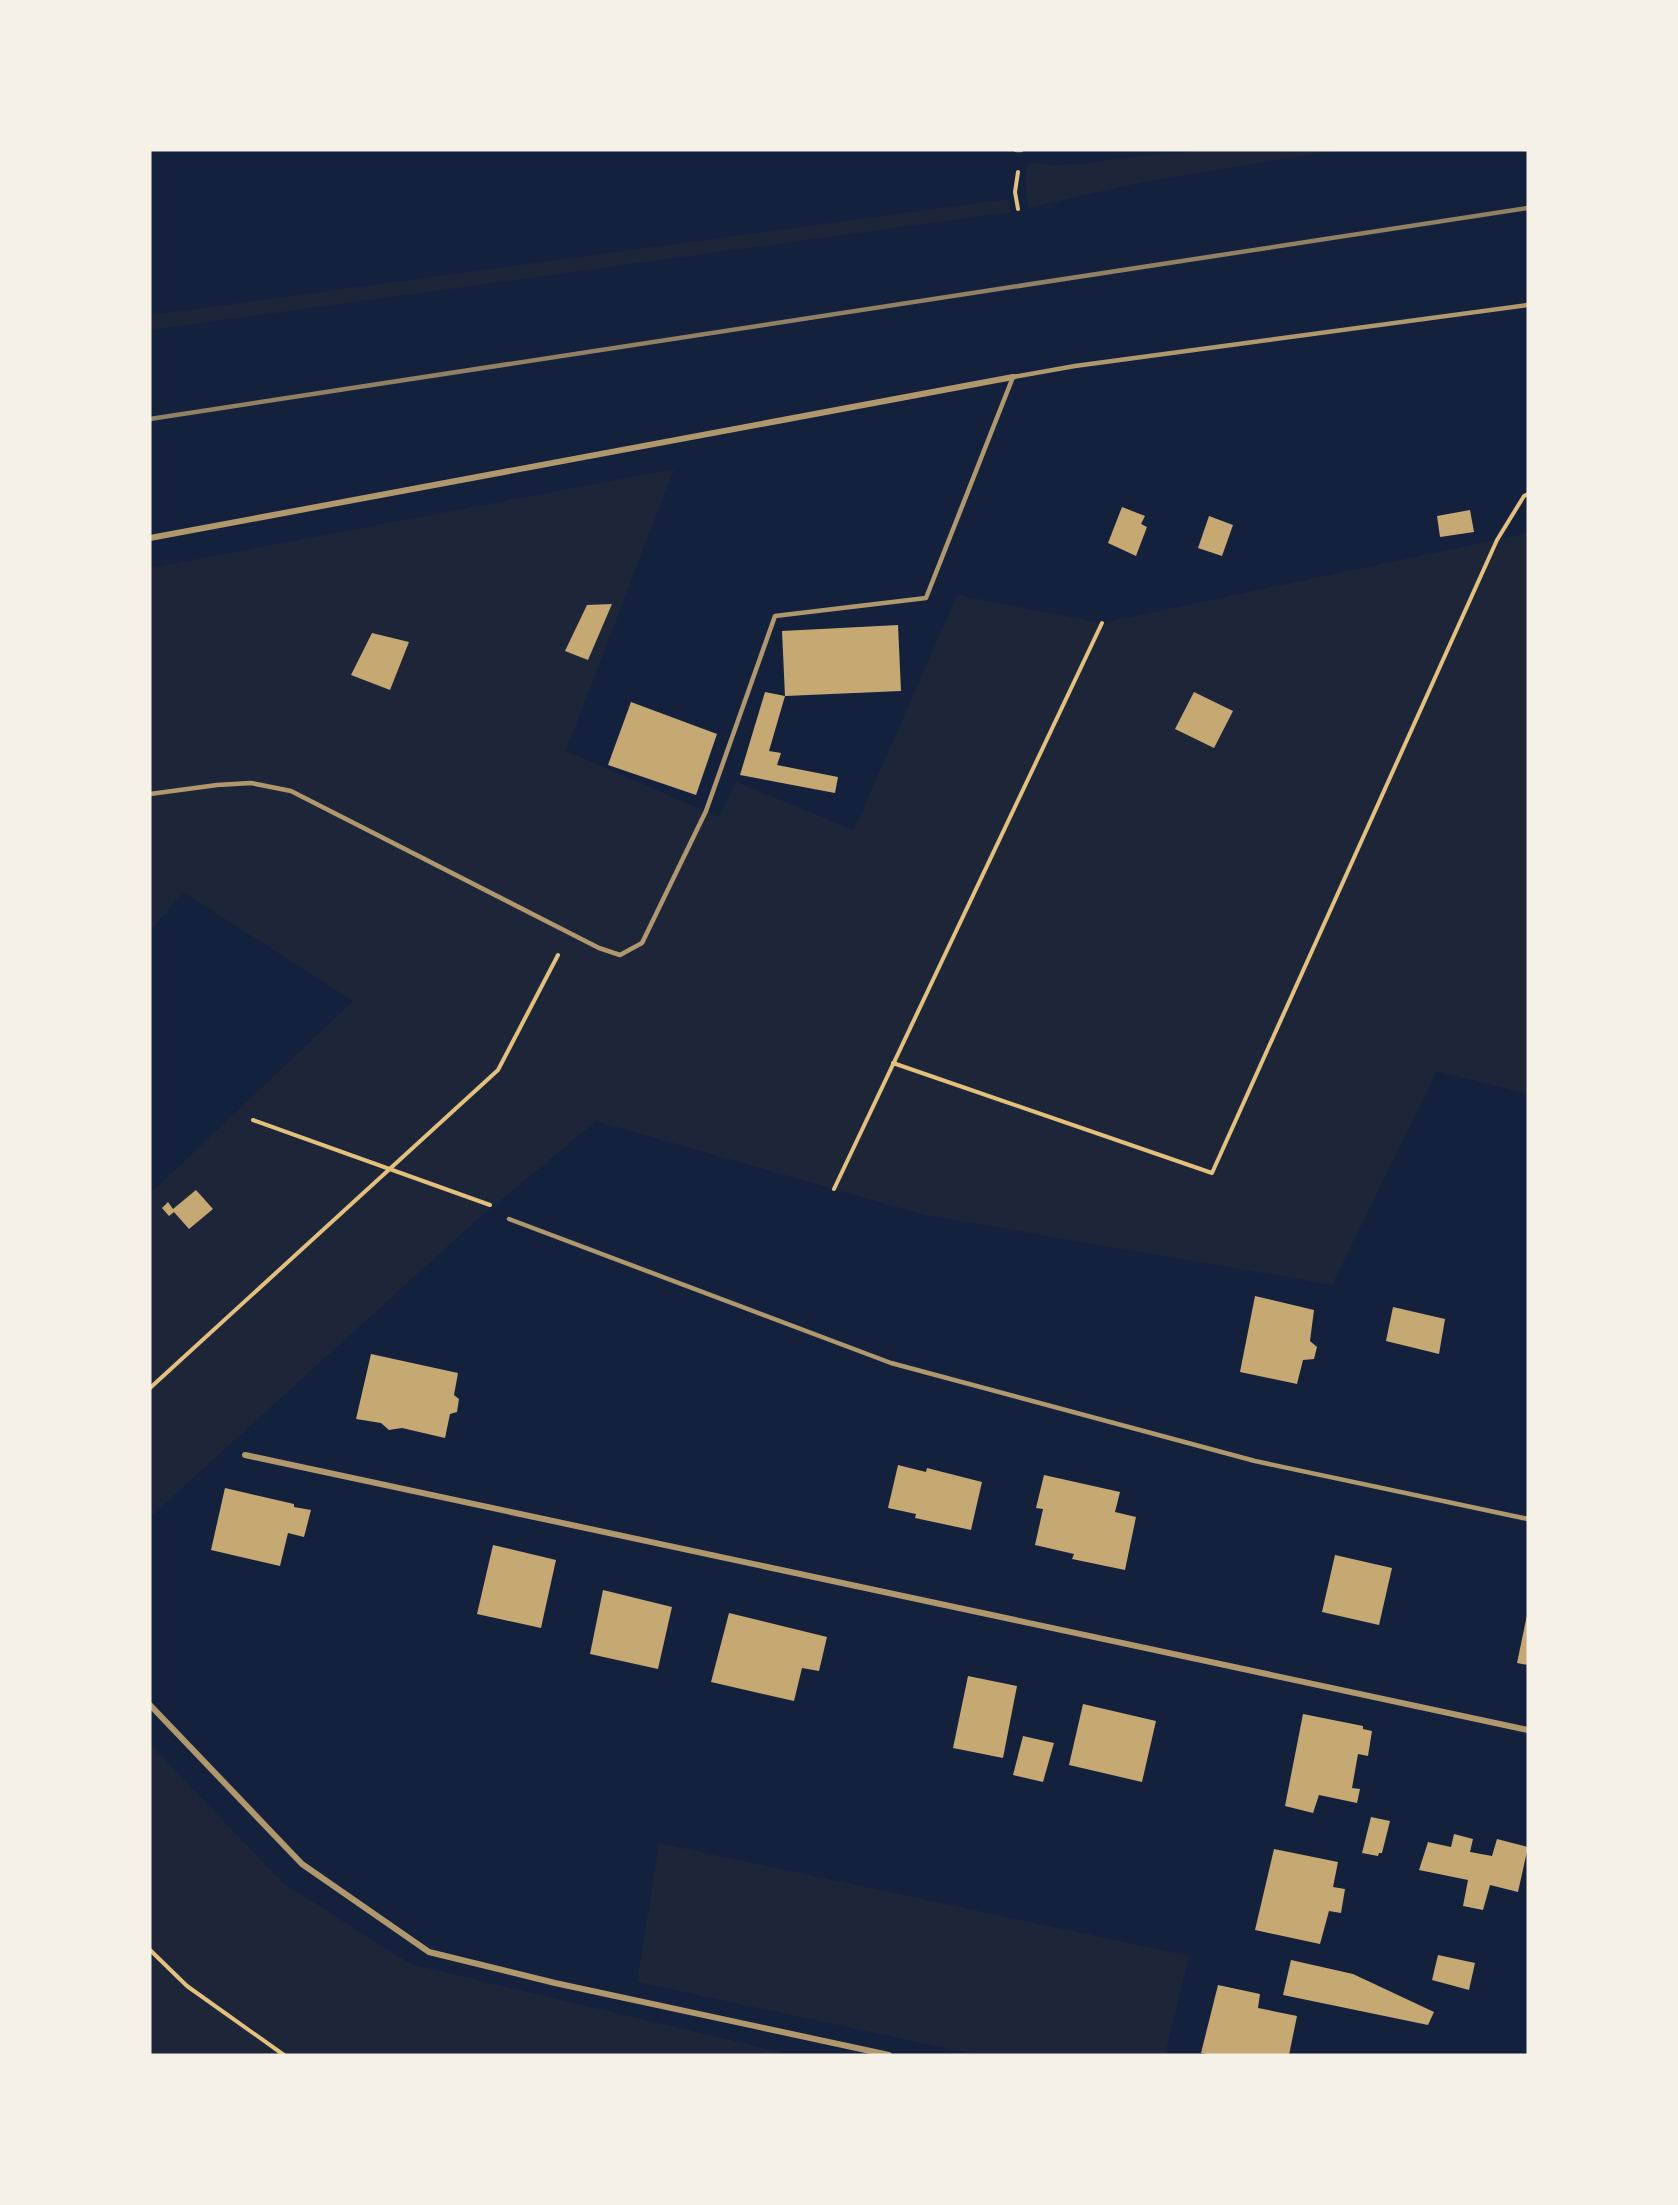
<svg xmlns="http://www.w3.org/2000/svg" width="1678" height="2205" font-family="'Noto Serif',serif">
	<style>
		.green { fill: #1d2539 }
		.building { fill: #c6a872 }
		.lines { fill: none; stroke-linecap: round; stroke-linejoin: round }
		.path { stroke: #e5c07b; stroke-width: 4 }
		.service { stroke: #b1986c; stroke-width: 4.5 }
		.minor { stroke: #b1986c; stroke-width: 6 }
		.rail { stroke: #918062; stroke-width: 4.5 }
	</style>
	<rect width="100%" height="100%" fill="#14213d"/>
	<g class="green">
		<polygon points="1210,150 1340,150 1148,181 1028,208 1025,176 1028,164 1039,163 1054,165 1085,164 1121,158"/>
		<polygon points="1008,199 1011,212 150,330 150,315"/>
		<polygon points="674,469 566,751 719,817 736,782 854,830 957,595 1102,623 1528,533 1528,1094 1437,1071 1332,1285 925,1215 596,1121 472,1224 150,1517 150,1194 353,1001 183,892 150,931 150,568"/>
		<polygon points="150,1744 283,1883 410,1964 793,2055 150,2055"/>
		<polygon points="659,1843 1189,1956 1165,2055 978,2055 637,1982"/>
	</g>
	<g class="building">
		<polygon points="1122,507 1145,516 1141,524 1147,527 1136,556 1108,543"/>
		<polygon points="1470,510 1474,532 1440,537 1437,516"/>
		<polygon points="1209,516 1233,525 1222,556 1198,548"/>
		<polygon points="612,604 588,660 565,651 587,605"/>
		<polygon points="898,625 901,691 785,696 769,751 781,753 777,765 838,777 835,793 740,775 765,692 785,696 782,631"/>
		<polygon points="372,633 409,642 390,690 351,675"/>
		<polygon points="1194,692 1233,711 1214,748 1175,729"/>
		<polygon points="631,702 717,734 696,795 608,765"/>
		<polygon points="196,1190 213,1209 189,1229 174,1212 169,1216 162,1208 168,1202 173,1209"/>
		<polygon points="1255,1296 1314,1310 1310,1341 1317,1347 1314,1359 1303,1360 1297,1384 1240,1372"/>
		<polygon points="1393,1307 1445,1319 1439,1354 1386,1341"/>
		<polygon points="371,1354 458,1373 454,1395 459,1399 457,1412 450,1414 445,1438 402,1428 389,1430 381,1423 356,1419"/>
		<polygon points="898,1465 926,1472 927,1468 982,1482 971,1530 915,1518 916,1514 888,1508"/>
		<polygon points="1044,1475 1120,1492 1115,1512 1136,1517 1125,1570 1072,1559 1074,1554 1035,1545 1043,1509 1036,1508"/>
		<polygon points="225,1488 294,1504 294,1507 311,1510 304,1537 288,1533 280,1566 211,1550"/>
		<polygon points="493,1545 556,1560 541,1628 477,1614"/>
		<polygon points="1335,1555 1392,1568 1379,1625 1322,1612"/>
		<polygon points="603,1590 672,1607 658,1669 590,1654"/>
		<polygon points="729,1613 827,1637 819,1671 802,1668 794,1701 711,1682"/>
		<polygon points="1527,1615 1528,1615 1528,1665 1517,1663"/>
		<polygon points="968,1676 1017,1686 1003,1758 953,1748"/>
		<polygon points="1083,1704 1156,1721 1142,1782 1069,1765"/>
		<polygon points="1303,1714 1363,1726 1363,1729 1372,1731 1368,1756 1358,1754 1352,1788 1360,1789 1357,1803 1319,1795 1313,1813 1285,1806"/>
		<polygon points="1023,1736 1054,1743 1043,1782 1013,1775"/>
		<polygon points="1371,1817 1390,1821 1382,1853 1379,1853 1378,1856 1362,1853"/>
		<polygon points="1454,1834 1473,1839 1470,1852 1492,1856 1497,1839 1528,1847 1518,1892 1490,1885 1483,1910 1463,1906 1468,1880 1419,1870 1428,1842 1451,1847"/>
		<polygon points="1274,1849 1338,1862 1333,1887 1345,1889 1341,1913 1329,1911 1320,1944 1255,1930"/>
		<polygon points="1438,1955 1475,1963 1469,1990 1432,1980"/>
		<polygon points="1291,1960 1353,1974 1434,2012 1428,2025 1283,1995"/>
		<polygon points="1218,1985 1260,1994 1258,2008 1297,2016 1289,2055 1212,2055 1201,2053"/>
	</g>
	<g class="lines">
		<g class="path">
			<polyline points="1018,172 1015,192 1018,209"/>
			<polyline points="893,1063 1212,1173 1497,540 1524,496 1528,494"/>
			<polyline points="253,1120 490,1205"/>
			<polyline points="834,1189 1102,623"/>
			<polyline points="150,1388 498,1070 558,955"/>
			<polyline points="150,1950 187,1986 284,2055"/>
		</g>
		<g class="service">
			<polyline points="1016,150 1021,150"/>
			<polyline points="150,794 217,785 251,783 291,791 599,948 620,955 642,943 706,811 775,616 926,598 1013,377 1075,366 1528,305"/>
			<polyline points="509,1219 891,1363 1255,1461 1528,1519"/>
		</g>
		<g class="minor">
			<polyline points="150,538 1013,377"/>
			<polyline points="245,1455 1528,1730"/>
			<polyline points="150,1705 302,1864 429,1952 555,1983 889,2055"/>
		</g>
		<polyline class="rail" points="150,419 1528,208"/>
	</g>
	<rect width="1678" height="2205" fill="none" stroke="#f6f1e7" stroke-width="303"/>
</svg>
